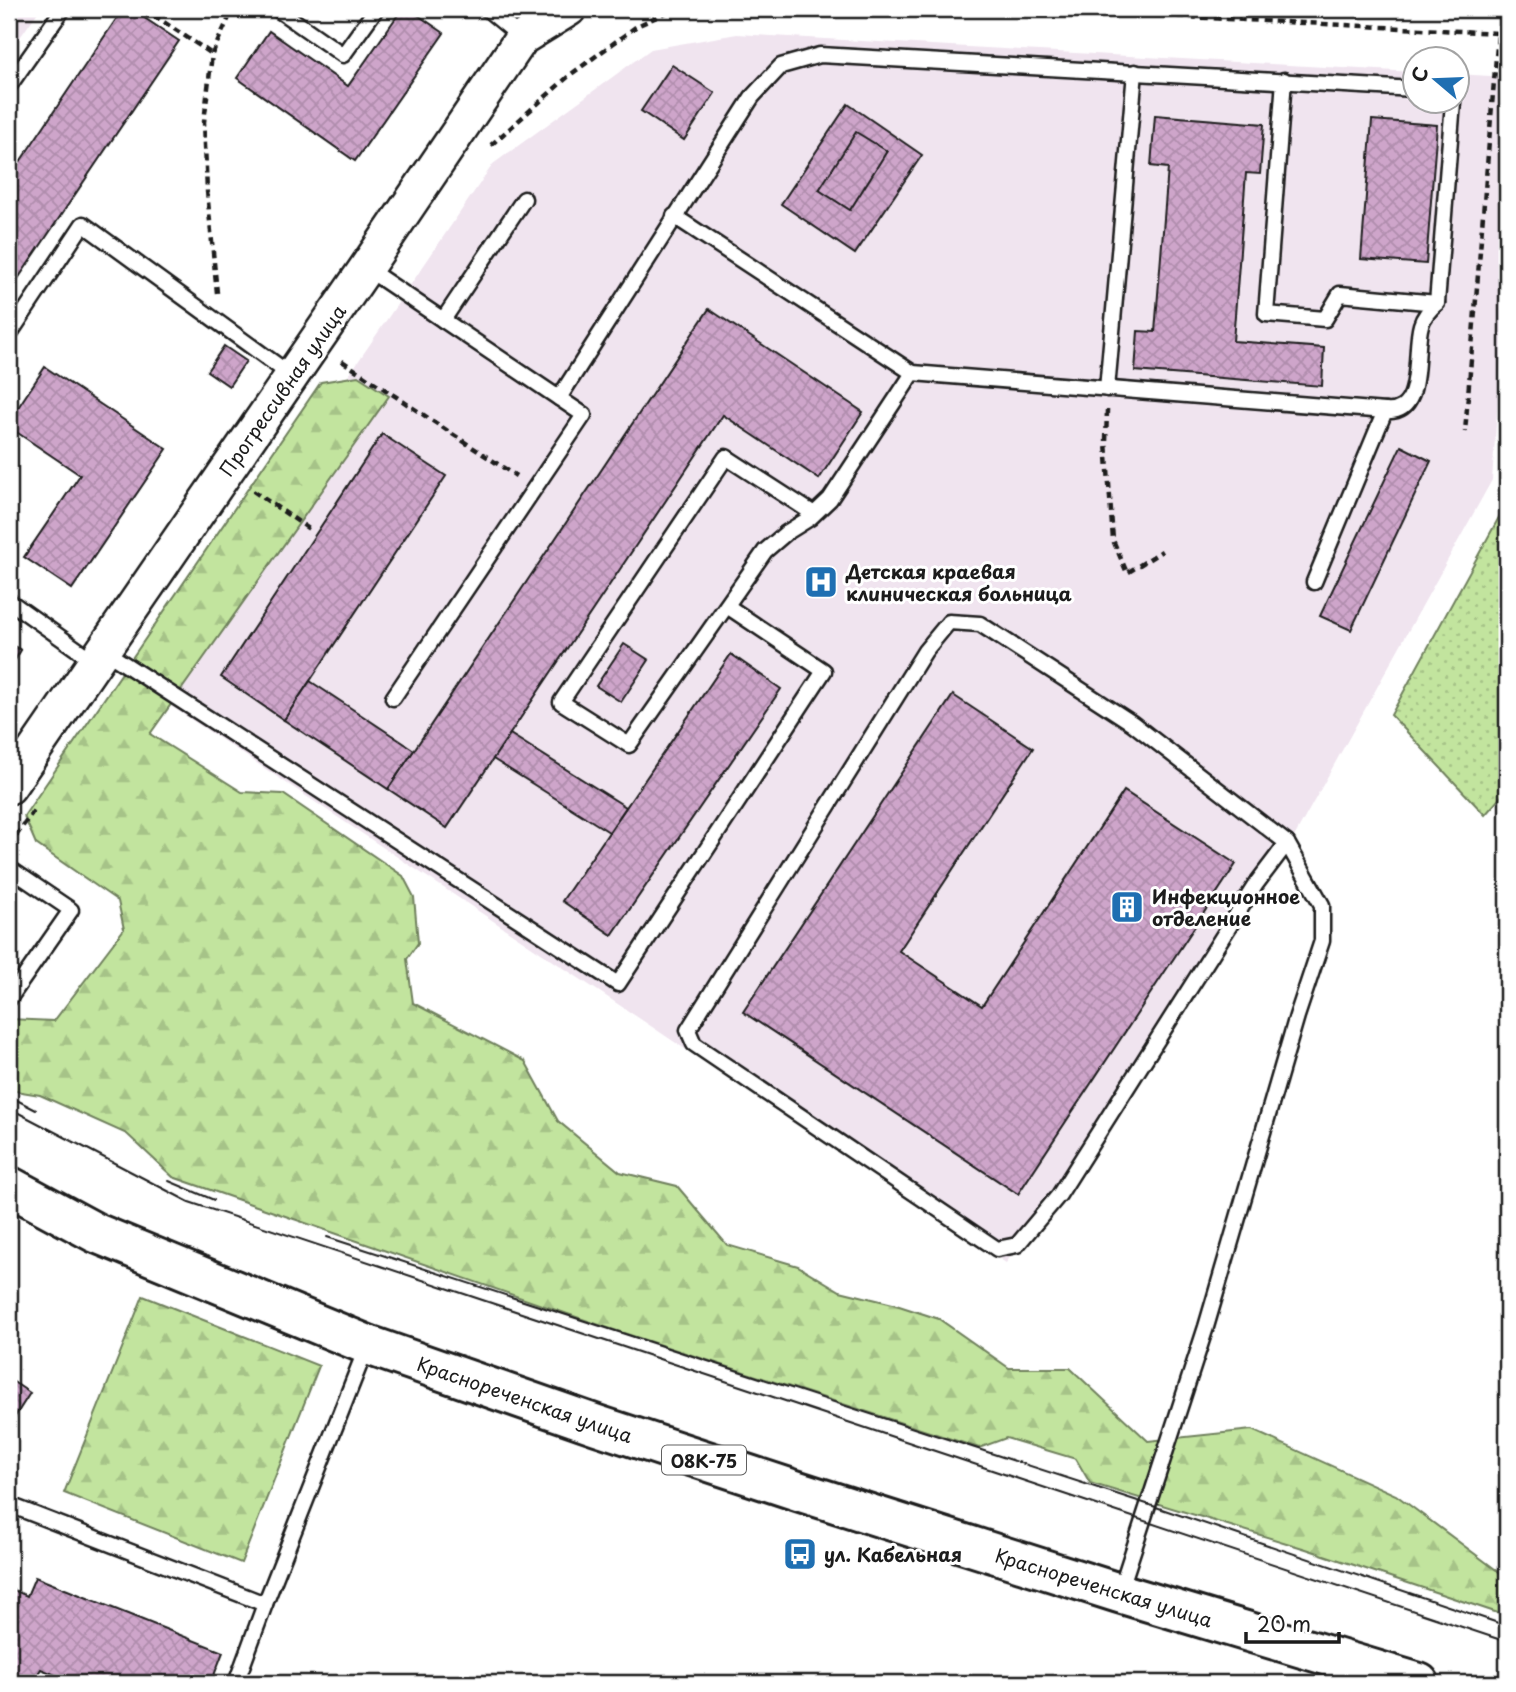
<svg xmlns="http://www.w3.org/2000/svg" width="1516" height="1692" font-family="'Playpen Sans',sans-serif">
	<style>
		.built { fill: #f0e4ef }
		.grass { fill: url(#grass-dots); stroke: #6f805d; stroke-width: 2 }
		.forest { fill: url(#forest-firs); stroke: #6f805d; stroke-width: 2 }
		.building { fill: url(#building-cross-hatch); stroke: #1c1c1c; stroke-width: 2 }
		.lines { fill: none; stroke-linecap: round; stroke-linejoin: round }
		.service-casing { stroke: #1c1c1c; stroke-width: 19 }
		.tertiary-casing { stroke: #1c1c1c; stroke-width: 38 }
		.primary-casing { stroke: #1c1c1c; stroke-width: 44 }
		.path { stroke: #1c1c1c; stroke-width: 4.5; stroke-dasharray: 7 5; stroke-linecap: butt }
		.service { stroke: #fff; stroke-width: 14 }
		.tertiary { stroke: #fff; stroke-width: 33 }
		.primary { stroke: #fff; stroke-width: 38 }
		.tram { stroke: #1c1c1c; stroke-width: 2 }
		.labels { text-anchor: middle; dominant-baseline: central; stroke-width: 6; stroke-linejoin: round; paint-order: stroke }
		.shield { fill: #fff; stroke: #606060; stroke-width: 2 }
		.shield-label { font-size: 18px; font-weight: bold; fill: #1c1c1c }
		.street-label { font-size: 19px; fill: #1c1c1c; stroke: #fff }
		.poi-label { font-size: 19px; font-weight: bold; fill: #1c1c1c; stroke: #fff; text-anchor: start }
	</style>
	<defs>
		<pattern id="grass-dots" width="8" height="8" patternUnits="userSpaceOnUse" patternTransform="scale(1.75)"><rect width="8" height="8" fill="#c2e49e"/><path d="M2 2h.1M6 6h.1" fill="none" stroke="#a6c388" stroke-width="1.8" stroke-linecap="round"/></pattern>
		<pattern id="forest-firs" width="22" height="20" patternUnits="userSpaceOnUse" patternTransform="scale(1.75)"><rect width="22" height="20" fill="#c2e49e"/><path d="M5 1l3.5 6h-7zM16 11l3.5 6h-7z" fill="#a6c388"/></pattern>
		<pattern id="building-cross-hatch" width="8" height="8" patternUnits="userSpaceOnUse" patternTransform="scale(1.75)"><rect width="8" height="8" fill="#cea5ca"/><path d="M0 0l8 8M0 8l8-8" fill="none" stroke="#b08dad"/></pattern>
	</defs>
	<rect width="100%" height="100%" fill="#fff"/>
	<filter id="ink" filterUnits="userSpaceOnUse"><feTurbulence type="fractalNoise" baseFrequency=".0143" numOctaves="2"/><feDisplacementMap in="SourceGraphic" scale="14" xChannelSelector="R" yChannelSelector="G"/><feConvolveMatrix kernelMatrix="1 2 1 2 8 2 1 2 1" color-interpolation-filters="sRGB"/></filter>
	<g filter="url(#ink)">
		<g class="built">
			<polygon points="9,9 40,9 9,53"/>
			<polygon points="737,34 1414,72 1414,102 1456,102 1457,74 1507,77 1507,273 1492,480 1268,884 1006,1263 138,684 493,164 651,49"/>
		</g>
		<polygon class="grass" points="1507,464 1507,790 1485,815 1391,715 1503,510"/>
		<g class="forest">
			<polygon points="358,376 389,396 150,734 242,792 283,794 403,876 414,897 418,943 407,959 413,1003 525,1061 558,1121 620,1172 677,1186 727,1245 798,1266 840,1291 893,1304 939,1319 1009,1368 1070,1368 1148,1441 1252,1430 1396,1495 1507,1578 1507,1616 1306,1549 1090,1483 1076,1459 1006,1438 979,1448 608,1328 173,1177 127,1134 40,1095 9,1090 9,1019 54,1021 124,929 118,901 36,844 24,816 321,382"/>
			<polygon points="143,1296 319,1366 241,1563 64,1493"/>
		</g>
		<g class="building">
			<polygon points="123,9 131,9 179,41 9,292 9,178"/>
			<polygon points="402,9 409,9 444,33 355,161 237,78 269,31 348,86"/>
			<polygon points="672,65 715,93 684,140 641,111"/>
			<polygon points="848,104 922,155 855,254 781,204"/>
			<polygon points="1155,115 1264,124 1260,174 1246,173 1233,341 1324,348 1322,386 1135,371 1138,331 1155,332 1168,168 1151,166"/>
			<polygon points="1372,120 1437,125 1426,264 1361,259"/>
			<polygon points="856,132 887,151 850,210 819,190"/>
			<polygon points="709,309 863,412 819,479 723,415 447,828 388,789"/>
			<polygon points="224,346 246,361 229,386 207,371"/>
			<polygon points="45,367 167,449 72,589 24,557 80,475 9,427 9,421"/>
			<polygon points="382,434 446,476 284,720 221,677"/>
			<polygon points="1401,446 1431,461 1351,630 1320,616"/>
			<polygon points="9,643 21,650 9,670"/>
			<polygon points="624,644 649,660 621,702 596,686"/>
			<polygon points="731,654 781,689 612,935 562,901"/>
			<polygon points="310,681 414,750 388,789 284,720"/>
			<polygon points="953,695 1033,748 899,951 982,1006 1124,791 1236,864 1018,1194 743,1012"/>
			<polygon points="510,734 626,807 609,832 493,759"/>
			<polygon points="9,1379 30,1393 9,1426"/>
			<polygon points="35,1577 223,1652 211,1683 75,1683 41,1669 32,1683 9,1683 9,1588 27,1596"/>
		</g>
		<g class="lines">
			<defs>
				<g id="service">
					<polyline points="277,9 343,55 376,9"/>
					<polyline points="487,9 522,38"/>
					<polyline points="1284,80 1266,314 1325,319 1340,294 1437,303"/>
					<polyline points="9,86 63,9"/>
					<polyline points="674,216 913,373 1385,411"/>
					<polyline points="366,268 584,415 393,698"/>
					<polyline points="443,320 524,199"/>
					<polyline points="9,335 83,224 292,376"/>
					<polyline points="1107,389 1135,72"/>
					<polyline points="559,398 752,97 781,66 820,55 1414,89"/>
					<polyline points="814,514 726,457 561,702 629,745 765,551 786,533 810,518 830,499 913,373"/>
					<path d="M1314 582 1385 411C1426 415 1413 351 1421 325 1424 315 1430 309 1437 303L1453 102"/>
					<polyline points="9,601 95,662"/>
					<polygon points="949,622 980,624 1132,723 1287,843 1256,884 1059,1195 1017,1245 997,1249 694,1044 688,1030 925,651"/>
					<polyline points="103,650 618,984 824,671 727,606"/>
					<polyline points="9,868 71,910 9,999"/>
					<polyline points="9,1474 10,1505"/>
					<polyline points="9,1507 10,1505 265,1604 236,1683"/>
					<polyline points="1120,1591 1206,1327 1297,1016 1322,941 1322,905 1287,843"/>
					<polyline points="265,1604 367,1346"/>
				</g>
				<polyline id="tertiary" points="9,787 366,268 522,38 569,9"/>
				<polyline id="primary" points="9,1186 96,1233 368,1345 597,1425 801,1492 1119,1593 1419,1683"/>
			</defs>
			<use href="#service" class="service-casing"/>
			<use href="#tertiary" class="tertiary-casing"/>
			<use href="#primary" class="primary-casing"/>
			<g class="path">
				<polyline points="144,9 212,54"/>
				<polyline points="1034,9 1498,33 1465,432"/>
				<polyline points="491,145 570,75 637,26 674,9"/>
				<polyline points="217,293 207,191 204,122 212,54 233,9"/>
				<polyline points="342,361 516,476"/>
				<polyline points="1107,410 1106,442 1113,540 1127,573 1162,551"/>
				<polyline points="253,491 309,529"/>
				<polyline points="9,846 34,810"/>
			</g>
			<use href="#service" class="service"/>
			<use href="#tertiary" class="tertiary"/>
			<use href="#primary" class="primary"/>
			<g class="tram">
				<polyline points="9,1096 36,1110"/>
				<polyline points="9,1108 189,1202 1507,1642"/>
				<polyline points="169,1181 214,1200"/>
				<polyline points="327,1237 1147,1504 1507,1626"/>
			</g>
		</g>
	</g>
	<defs>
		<symbol id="hospital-square" viewBox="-11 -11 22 22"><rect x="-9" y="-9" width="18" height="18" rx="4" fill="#1f6fb2" stroke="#fff"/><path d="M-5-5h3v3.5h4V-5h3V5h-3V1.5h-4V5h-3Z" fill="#fff"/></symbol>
		<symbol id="building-square" viewBox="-11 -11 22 22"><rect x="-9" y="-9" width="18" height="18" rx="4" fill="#1f6fb2" stroke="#fff"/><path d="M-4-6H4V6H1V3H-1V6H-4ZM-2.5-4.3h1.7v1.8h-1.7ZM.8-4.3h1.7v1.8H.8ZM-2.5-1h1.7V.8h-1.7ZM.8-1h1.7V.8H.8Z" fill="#fff"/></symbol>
		<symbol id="bus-square" viewBox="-11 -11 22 22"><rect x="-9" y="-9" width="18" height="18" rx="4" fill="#1f6fb2" stroke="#fff"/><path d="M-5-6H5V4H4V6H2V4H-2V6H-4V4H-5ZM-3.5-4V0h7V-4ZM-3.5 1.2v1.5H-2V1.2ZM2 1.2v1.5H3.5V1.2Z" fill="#fff"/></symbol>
	</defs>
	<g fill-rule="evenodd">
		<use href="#hospital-square" x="802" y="563" width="38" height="38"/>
		<use href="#building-square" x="1108" y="888" width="38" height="38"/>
		<use href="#bus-square" x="781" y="1535" width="38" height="38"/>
	</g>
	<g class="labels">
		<rect class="shield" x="662" y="1445.5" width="84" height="29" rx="5"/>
		<g class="shield-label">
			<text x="704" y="1460">08К-75</text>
		</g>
		<g class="street-label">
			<text transform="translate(282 390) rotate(-55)">Прогрессивная улица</text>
			<text transform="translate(525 1399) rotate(19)">Краснореченская улица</text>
			<text transform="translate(1104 1587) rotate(17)">Краснореченская улица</text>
		</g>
		<g class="poi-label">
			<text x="846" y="571">Детская краевая<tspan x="846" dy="22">клиническая больница</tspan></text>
			<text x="1152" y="896">Инфекционное<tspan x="1152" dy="22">отделение</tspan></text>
			<text x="824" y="1554">ул. Кабельная</text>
		</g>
	</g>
	<rect width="1516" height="1692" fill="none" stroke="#fff" stroke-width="35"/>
	<rect x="18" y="18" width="1481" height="1657" fill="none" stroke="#1c1c1c" stroke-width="2.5" filter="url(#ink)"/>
	<g transform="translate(1436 80) rotate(289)"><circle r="33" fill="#ffffff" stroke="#a4a4a4" stroke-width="2"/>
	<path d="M0-5L12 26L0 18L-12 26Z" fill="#1f6fb2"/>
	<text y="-10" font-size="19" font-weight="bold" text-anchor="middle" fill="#1c1c1c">С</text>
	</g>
	<path d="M1246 1632v10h93v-10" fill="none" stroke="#1c1c1c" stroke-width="3.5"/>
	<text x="1257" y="1632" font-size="21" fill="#1c1c1c" stroke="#ffffff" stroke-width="5" paint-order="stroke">20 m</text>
</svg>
